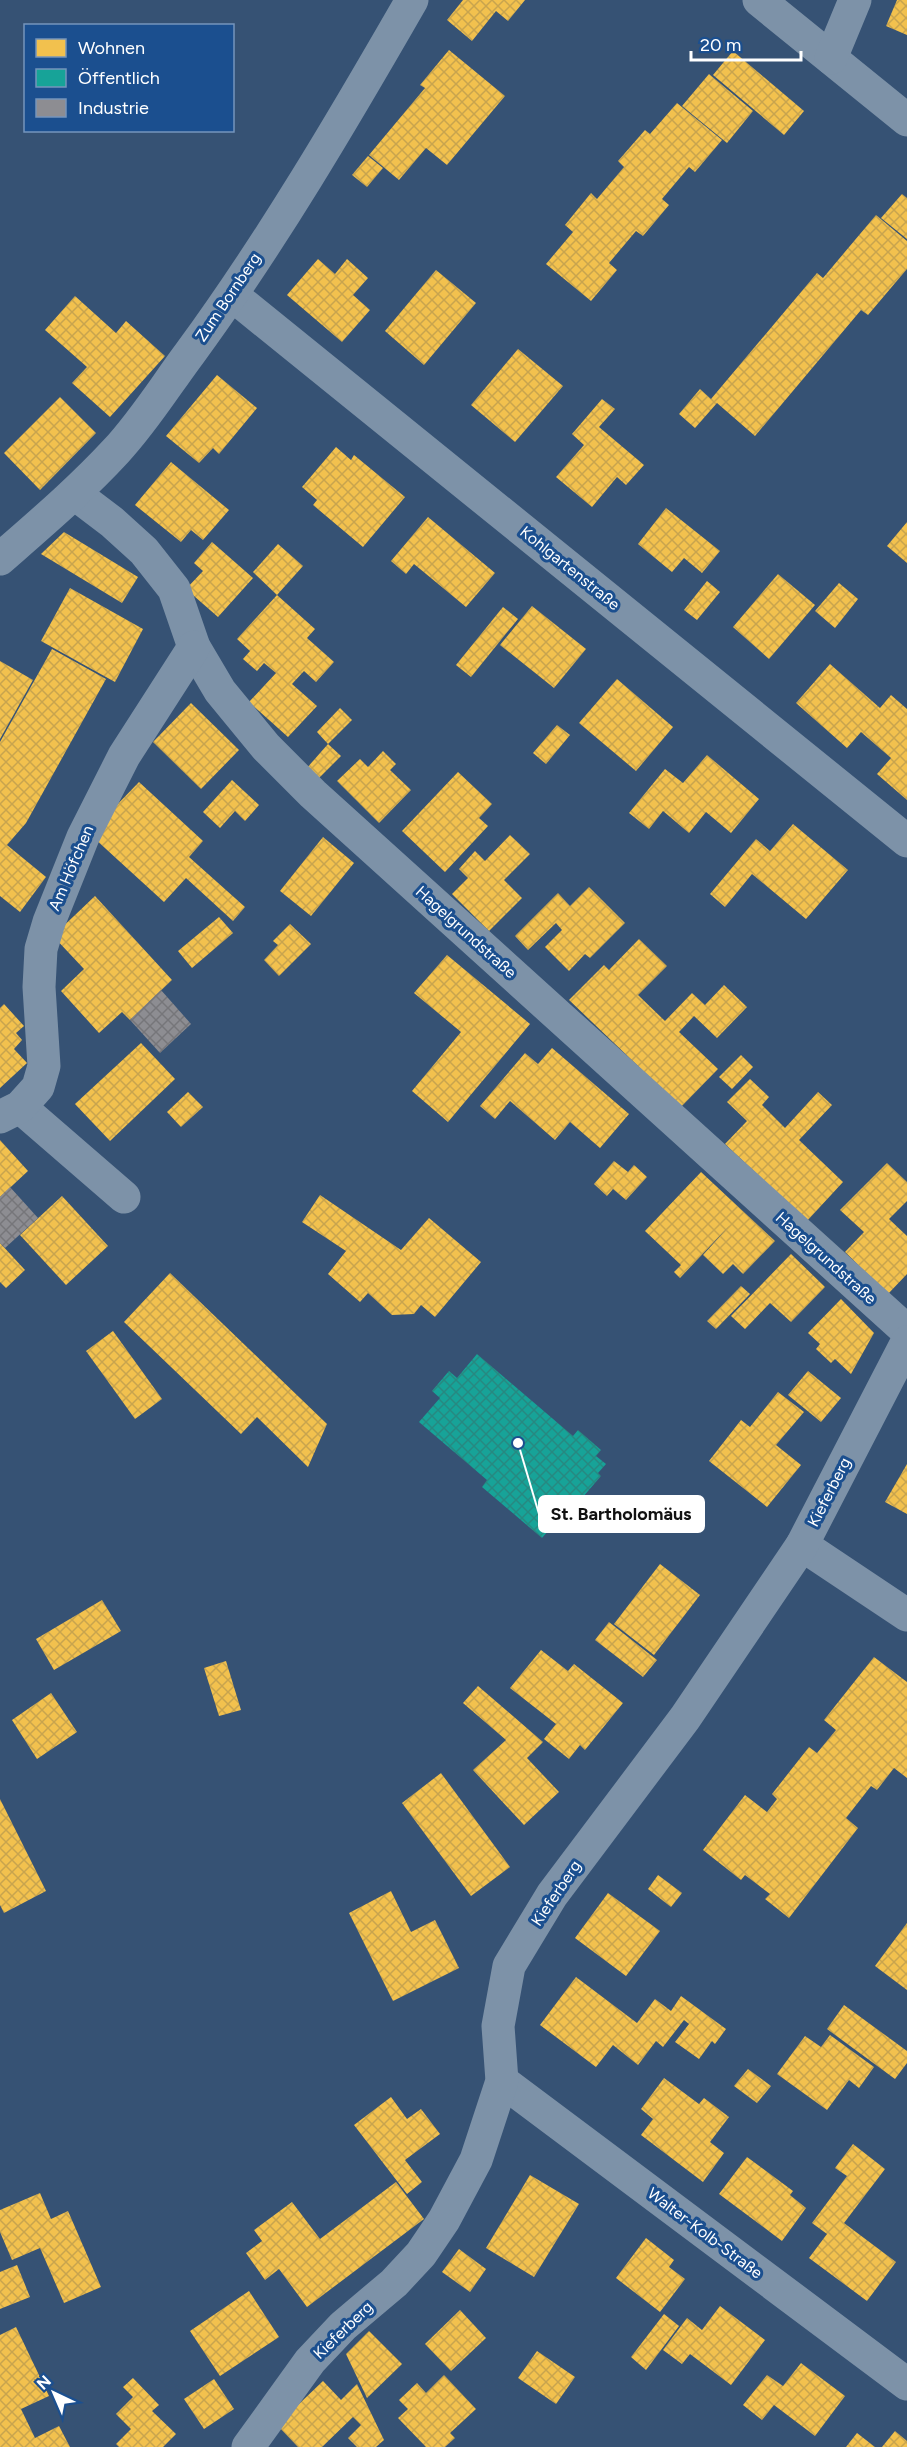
<svg xmlns="http://www.w3.org/2000/svg" width="907" height="2447" font-family="Figtree,sans-serif">
	<style>
		.homes { fill: url(#homes-cross-hatch) }
		.public { fill: url(#public-cross-hatch) }
		.industry { fill: url(#industry-cross-hatch) }
		.lines { fill: none; stroke-linecap: round; stroke-linejoin: round }
		.street { stroke: #7d92a8; stroke-width: 33 }
		.labels { text-anchor: middle; dominant-baseline: central; stroke-width: 6; stroke-linejoin: round; paint-order: stroke }
		.street-label { font-size: 16px; fill: #fff; stroke: #1b4f8f }
		.leader { fill: none; stroke: #fff; stroke-width: 2 }
		.callout-dot { fill: #fff; stroke: #1b4f8f; stroke-width: 2 }
		.callout { fill: #fff; stroke: #fff; stroke-width: 2 }
		.callout-label { font-size: 18px; text-anchor: middle; font-weight: bold; fill: #111 }
	</style>
	<defs>
		<pattern id="homes-cross-hatch" width="8" height="8" patternUnits="userSpaceOnUse" patternTransform="scale(1.5)"><rect width="8" height="8" fill="#f2c14e"/><path d="M0 0l8 8M0 8l8-8" fill="none" stroke="#c8a44e"/></pattern>
		<pattern id="public-cross-hatch" width="8" height="8" patternUnits="userSpaceOnUse" patternTransform="scale(1.5)"><rect width="8" height="8" fill="#17a398"/><path d="M0 0l8 8M0 8l8-8" fill="none" stroke="#278981"/></pattern>
		<pattern id="industry-cross-hatch" width="8" height="8" patternUnits="userSpaceOnUse" patternTransform="scale(1.5)"><rect width="8" height="8" fill="#8d8d92"/><path d="M0 0l8 8M0 8l8-8" fill="none" stroke="#76767a"/></pattern>
	</defs>
	<rect width="100%" height="100%" fill="#365274"/>
	<g class="homes">
		<polygon points="463,0 525,0 508,21 496,11 472,41 447,20"/>
		<polygon points="897,0 907,0 907,35 886,26"/>
		<polygon points="449,50 505,96 447,165 426,148 399,180 369,155 425,88 420,85"/>
		<polygon points="733,51 804,111 784,135 713,75"/>
		<polygon points="709,74 753,111 727,143 682,106"/>
		<polygon points="677,103 722,140 695,172 689,167 662,199 669,205 643,236 636,231 609,263 617,270 591,301 546,264 573,232 565,225 591,193 597,199 624,167 618,161 645,130 650,134"/>
		<polygon points="368,156 383,168 367,187 352,175"/>
		<polygon points="902,194 907,198 907,239 881,218"/>
		<polygon points="876,215 907,241 907,269 868,315 861,310 755,436 717,403 695,428 679,414 700,389 711,399 817,273 823,278"/>
		<polygon points="318,259 335,274 347,259 368,278 353,295 370,310 342,342 287,295"/>
		<polygon points="436,270 476,303 424,365 385,331"/>
		<polygon points="75,296 116,333 126,321 165,356 110,417 72,383 87,367 45,330"/>
		<polygon points="518,349 563,386 515,442 471,405"/>
		<polygon points="217,375 257,408 219,454 213,448 199,463 166,436"/>
		<polygon points="60,397 96,433 40,490 4,453"/>
		<polygon points="602,399 615,409 599,427 644,465 626,485 617,477 592,507 556,477 584,445 572,434"/>
		<polygon points="336,447 351,460 354,455 405,497 363,547 313,505 317,500 302,487"/>
		<polygon points="171,462 229,510 203,540 191,530 181,542 135,505"/>
		<polygon points="666,508 720,551 702,573 684,558 672,572 638,544"/>
		<polygon points="428,517 495,573 466,607 414,564 406,574 391,561"/>
		<polygon points="907,522 907,563 887,546"/>
		<polygon points="64,532 138,577 122,603 41,554"/>
		<polygon points="212,542 253,578 218,617 186,589 203,571 194,563"/>
		<polygon points="278,544 303,566 277,595 253,572"/>
		<polygon points="778,574 815,605 769,659 733,627"/>
		<polygon points="707,581 720,592 697,620 684,610"/>
		<polygon points="839,583 858,599 835,628 815,611"/>
		<polygon points="70,588 143,629 115,682 41,641"/>
		<polygon points="277,595 315,629 307,638 334,662 316,682 304,671 292,684 317,706 288,737 249,702 276,673 264,663 257,671 243,659 250,651 237,639"/>
		<polygon points="532,606 586,649 554,688 500,645"/>
		<polygon points="503,607 518,619 471,677 456,665"/>
		<polygon points="52,649 106,679 26,823 7,845 46,877 20,912 0,896 0,742"/>
		<polygon points="0,661 33,680 0,739"/>
		<polygon points="830,664 880,708 891,695 907,709 907,800 877,774 891,758 861,732 847,748 796,703"/>
		<polygon points="617,679 673,727 636,771 579,723"/>
		<polygon points="191,703 239,750 201,789 153,742"/>
		<polygon points="340,708 352,720 328,744 317,732"/>
		<polygon points="557,725 570,735 546,764 533,753"/>
		<polygon points="328,744 341,756 317,780 306,769"/>
		<polygon points="383,751 396,764 390,770 411,790 379,823 337,781 360,759 368,767"/>
		<polygon points="707,755 759,799 731,833 706,812 689,833 663,811 649,829 629,813 665,769 683,783"/>
		<polygon points="458,772 492,804 479,818 488,826 445,872 402,831"/>
		<polygon points="232,780 259,805 245,821 235,811 220,828 203,812"/>
		<polygon points="139,782 203,841 189,857 245,907 233,921 186,878 164,902 95,839 112,810"/>
		<polygon points="793,824 848,870 806,919 752,874 725,907 710,894 756,839 770,851"/>
		<polygon points="510,835 530,854 504,880 522,898 489,931 452,894 468,878 459,869 475,851 485,861"/>
		<polygon points="323,837 354,863 311,916 280,891"/>
		<polygon points="589,887 625,923 590,958 585,954 569,971 545,947 562,930 556,923 528,950 515,936 558,893 570,906"/>
		<polygon points="95,896 172,980 130,1020 122,1012 99,1033 61,991 84,969 53,936"/>
		<polygon points="219,917 233,933 192,968 178,951"/>
		<polygon points="290,924 311,944 279,976 264,960 278,945 273,941"/>
		<polygon points="639,939 667,966 638,995 665,1021 692,993 705,1005 724,985 747,1007 717,1038 694,1016 679,1032 718,1069 681,1107 569,1000 604,965 609,970"/>
		<polygon points="447,955 530,1024 448,1122 412,1091 461,1032 414,993"/>
		<polygon points="4,1004 24,1026 16,1033 22,1040 14,1049 27,1063 0,1088 0,1008"/>
		<polygon points="141,1043 175,1079 110,1141 75,1104"/>
		<polygon points="552,1048 629,1114 600,1148 570,1122 555,1140 510,1101 495,1119 480,1106 525,1053 538,1064"/>
		<polygon points="741,1055 753,1067 732,1089 719,1077"/>
		<polygon points="750,1079 769,1097 762,1105 785,1128 818,1092 832,1105 799,1140 843,1182 807,1221 725,1144 747,1121 727,1102"/>
		<polygon points="188,1092 203,1107 181,1127 167,1112"/>
		<polygon points="0,1140 28,1171 0,1197"/>
		<polygon points="614,1161 628,1172 634,1165 647,1177 626,1200 613,1189 607,1196 594,1184"/>
		<polygon points="887,1163 907,1182 907,1201 889,1219 907,1236 907,1274 888,1294 845,1252 864,1232 840,1210"/>
		<polygon points="701,1172 775,1241 743,1274 733,1264 723,1274 703,1255 730,1225 680,1278 674,1272 681,1265 645,1231"/>
		<polygon points="320,1195 401,1250 429,1218 481,1262 435,1317 421,1305 414,1314 392,1315 368,1293 360,1302 328,1274 346,1251 302,1222"/>
		<polygon points="62,1196 108,1246 66,1285 20,1235"/>
		<polygon points="0,1243 25,1270 6,1288 0,1282"/>
		<polygon points="791,1254 825,1287 791,1322 770,1303 745,1329 731,1316"/>
		<polygon points="170,1273 327,1424 308,1467 257,1417 241,1434 124,1322"/>
		<polygon points="741,1286 750,1294 716,1329 707,1321"/>
		<polygon points="841,1299 874,1333 851,1374 835,1359 831,1363 816,1349 820,1344 808,1333"/>
		<polygon points="113,1331 162,1399 135,1419 86,1351"/>
		<polygon points="808,1371 841,1398 821,1422 788,1395"/>
		<polygon points="778,1392 804,1412 776,1445 801,1465 767,1507 709,1461 741,1420 750,1427"/>
		<polygon points="907,1464 907,1514 885,1502"/>
		<polygon points="660,1564 700,1595 654,1655 614,1624"/>
		<polygon points="102,1600 121,1631 54,1670 36,1639"/>
		<polygon points="609,1622 657,1660 643,1677 595,1640"/>
		<polygon points="541,1650 568,1671 574,1664 623,1703 585,1750 580,1745 569,1759 544,1739 556,1724 510,1688"/>
		<polygon points="874,1657 907,1682 907,1778 894,1768 877,1790 871,1786 846,1818 858,1828 789,1918 765,1899 770,1894 745,1875 741,1880 703,1850 745,1795 767,1812 777,1799 772,1794 809,1747 817,1753 836,1730 824,1720"/>
		<polygon points="226,1661 241,1710 219,1716 204,1668"/>
		<polygon points="478,1686 543,1742 527,1758 559,1792 524,1825 473,1770 506,1740 463,1703"/>
		<polygon points="51,1693 77,1732 37,1759 12,1720"/>
		<polygon points="441,1773 510,1867 471,1896 402,1803"/>
		<polygon points="0,1799 46,1891 4,1913 0,1905"/>
		<polygon points="658,1875 682,1893 671,1907 648,1889"/>
		<polygon points="391,1891 411,1932 435,1920 459,1968 393,2001 349,1913"/>
		<polygon points="608,1893 660,1931 626,1976 575,1938"/>
		<polygon points="907,1923 907,1990 875,1966"/>
		<polygon points="576,1977 637,2023 655,1999 671,2011 681,1996 726,2029 715,2044 712,2041 699,2059 675,2042 689,2024 684,2020 663,2047 656,2041 638,2065 613,2045 596,2067 540,2025"/>
		<polygon points="844,2005 907,2051 907,2063 895,2079 827,2029"/>
		<polygon points="830,2035 874,2067 859,2088 849,2080 827,2110 777,2074 805,2036 821,2047"/>
		<polygon points="748,2069 771,2086 757,2103 734,2086"/>
		<polygon points="664,2078 699,2104 704,2098 729,2117 710,2142 724,2153 703,2182 641,2135 653,2119 641,2109"/>
		<polygon points="391,2097 407,2119 421,2109 440,2134 405,2160 422,2182 407,2194 354,2125"/>
		<polygon points="853,2144 885,2169 844,2223 896,2262 867,2301 809,2258 827,2234 812,2223 847,2176 835,2168"/>
		<polygon points="747,2157 793,2191 790,2195 806,2208 782,2241 719,2194"/>
		<polygon points="530,2175 579,2204 534,2277 486,2248"/>
		<polygon points="396,2182 424,2219 307,2307 279,2269 265,2280 246,2253 262,2241 254,2230 292,2202 320,2239"/>
		<polygon points="40,2193 51,2219 68,2211 101,2287 64,2303 40,2248 12,2260 0,2232 0,2210"/>
		<polygon points="646,2238 674,2260 669,2267 685,2279 660,2312 616,2278"/>
		<polygon points="459,2249 486,2269 470,2292 442,2272"/>
		<polygon points="17,2265 30,2297 0,2309 0,2272"/>
		<polygon points="249,2291 279,2337 220,2376 190,2331"/>
		<polygon points="720,2306 765,2340 731,2385 690,2354 682,2364 663,2350 687,2318 702,2330"/>
		<polygon points="460,2310 486,2338 451,2371 425,2344"/>
		<polygon points="664,2314 679,2326 646,2370 631,2357"/>
		<polygon points="16,2327 49,2396 21,2409 35,2438 59,2426 70,2447 0,2447 0,2335"/>
		<polygon points="369,2331 402,2364 367,2398 346,2354"/>
		<polygon points="537,2351 575,2377 556,2404 518,2378"/>
		<polygon points="801,2363 845,2396 815,2436 774,2405 762,2420 743,2405 767,2375 783,2386"/>
		<polygon points="444,2375 476,2409 450,2433 455,2438 445,2447 426,2447 398,2418 408,2409 399,2400 417,2383 426,2393"/>
		<polygon points="133,2378 159,2405 152,2411 176,2434 163,2447 119,2447 116,2444 131,2429 116,2414 133,2397 123,2387"/>
		<polygon points="214,2379 234,2409 204,2429 184,2399"/>
		<polygon points="323,2381 341,2400 357,2384 384,2440 376,2447 357,2447 348,2438 361,2425 353,2417 322,2447 298,2447 277,2425"/>
		<polygon points="895,2431 907,2441 907,2447 882,2447"/>
		<polygon points="857,2433 875,2447 846,2447"/>
	</g>
	<polygon class="public" points="477,1354 573,1436 578,1430 601,1450 596,1456 606,1464 598,1473 601,1476 563,1520 560,1517 542,1538 482,1487 487,1480 419,1422 440,1398 432,1391 449,1371 457,1378"/>
	<g class="industry">
		<polygon points="161,990 191,1024 160,1053 130,1020"/>
		<polygon points="10,1187 38,1218 5,1248 0,1243 0,1197"/>
	</g>
	<g class="lines">
		<g class="street">
			<polyline points="759,0 907,120"/>
			<polyline points="831,58 855,0"/>
			<polyline points="232,295 907,841"/>
			<polyline points="75,494 112,522 144,551 174,589 194,647 220,691 266,747 313,794 907,1331"/>
			<path d="M0 559C40 524 80 490 116 451 144 421 166 385 190 353 272 241 343 120 412 0"/>
			<polyline points="20,1107 124,1197"/>
			<polyline points="0,1117 20,1107 38,1087 44,1066 39,987 41,949 49,922 83,837 124,756 194,647"/>
			<polyline points="802,1545 907,1615"/>
			<polyline points="502,2081 907,2384"/>
			<polyline points="248,2447 310,2361 343,2326 394,2283 421,2254 444,2220 476,2160 502,2081 498,2026 509,1966 552,1895 685,1718 802,1545 907,1342"/>
		</g>
	</g>
	<g class="labels">
		<g class="street-label">
			<text transform="translate(228 297) rotate(-56)">Zum Bornberg</text>
			<text transform="translate(570 568) rotate(39)">Kohlgartenstraße</text>
			<text transform="translate(71 868) rotate(-67)">Am Höfchen</text>
			<text transform="translate(466 932) rotate(42)">Hagelgrundstraße</text>
			<text transform="translate(826 1258) rotate(42)">Hagelgrundstraße</text>
			<text transform="translate(829 1492) rotate(-63)">Kieferberg</text>
			<text transform="translate(556 1893) rotate(-56)">Kieferberg</text>
			<text transform="translate(705 2233) rotate(37)">Walter-Kolb-Straße</text>
			<text transform="translate(343 2330) rotate(-44)">Kieferberg</text>
		</g>
	</g>
	<path class="leader" d="M518 1443L539 1514"/>
	<circle class="callout-dot" cx="518" cy="1443" r="6"/>
	<rect class="callout" x="539" y="1496" width="165" height="36" rx="6"/>
	<g class="callout-label">
		<text x="621" y="1520">St. Bartholomäus</text>
	</g>
	<rect x="24" y="24" width="210" height="108" fill="#1b4f8f" stroke="#7695bc" stroke-width="1.5"/>
	<rect x="36" y="39" width="30" height="18" fill="#f2c14e" stroke="#7695bc" stroke-width="1.5"/>
	<text x="78" y="54" font-size="18" fill="#ffffff">Wohnen</text>
	<rect x="36" y="69" width="30" height="18" fill="#17a398" stroke="#7695bc" stroke-width="1.5"/>
	<text x="78" y="84" font-size="18" fill="#ffffff">Öffentlich</text>
	<rect x="36" y="99" width="30" height="18" fill="#8d8d92" stroke="#7695bc" stroke-width="1.5"/>
	<text x="78" y="114" font-size="18" fill="#ffffff">Industrie</text>
	<g transform="translate(54 2393) rotate(316)" stroke="#1b4f8f" stroke-width="4.5" paint-order="stroke">
	<path d="M0-4.5L10 22L0 15L-10 22Z" fill="#ffffff"/>
	<text y="-9" font-size="16" font-weight="bold" text-anchor="middle" fill="#ffffff">N</text>
	</g>
	<path d="M691 51v9h110v-9" fill="none" stroke="#ffffff" stroke-width="3"/>
	<text x="700" y="51" font-size="18" fill="#ffffff" stroke="#1b4f8f" stroke-width="4.5" paint-order="stroke">20 m</text>
</svg>
